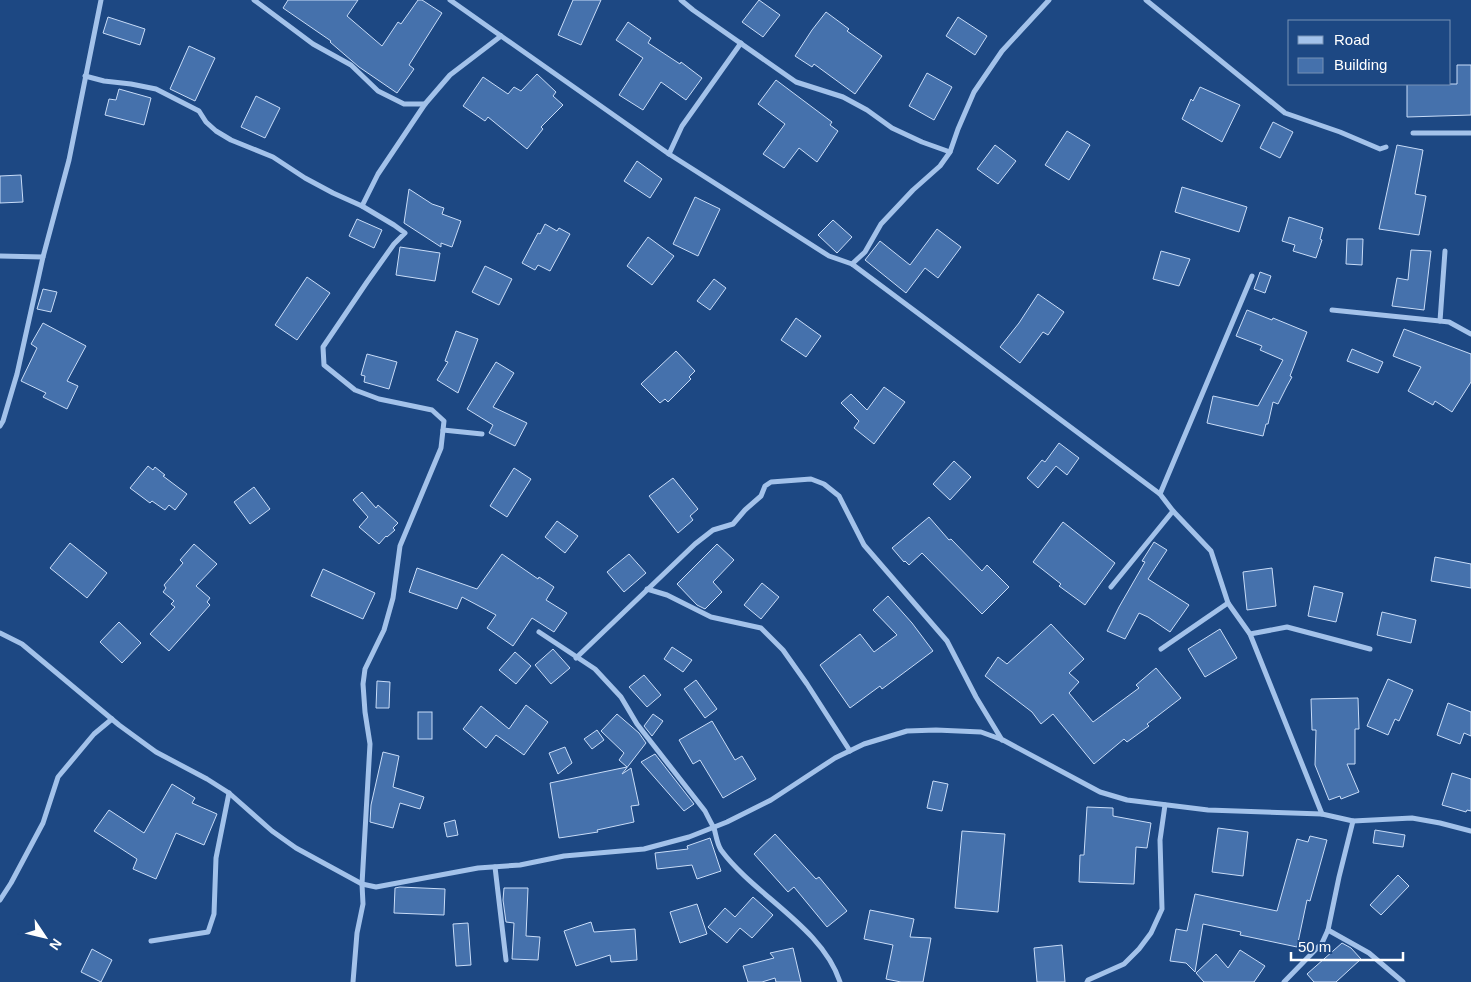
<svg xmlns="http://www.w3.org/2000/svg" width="1471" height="982" font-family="Helvetica,sans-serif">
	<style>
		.building { fill: #4571ac; stroke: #c8dcf8 }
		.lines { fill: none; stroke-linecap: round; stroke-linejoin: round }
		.street { stroke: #a3c2ea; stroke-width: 5 }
	</style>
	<rect width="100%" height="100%" fill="#1d4883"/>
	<g class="building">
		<polygon points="288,0 358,0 347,16 382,46 398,22 401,24 418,0 422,0 442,13 409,65 414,69 397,93 359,67 330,42 331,41 283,8"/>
		<polygon points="573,0 601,0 581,45 558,35"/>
		<polygon points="759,0 780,15 763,37 742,22"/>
		<polygon points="826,12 849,29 847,31 882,56 855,94 814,64 812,67 795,56 812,30"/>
		<polygon points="108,17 145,29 140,45 103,33"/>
		<polygon points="958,17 987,36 975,55 946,36"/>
		<polygon points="628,22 651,38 648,43 680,64 681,62 702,78 686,100 661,82 643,110 619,95 643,58 616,40"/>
		<polygon points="189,46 215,58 195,101 170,89"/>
		<polygon points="1457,65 1471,65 1471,115 1407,117 1407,84 1457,84"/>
		<polygon points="927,73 952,87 934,120 909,106"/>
		<polygon points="537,74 556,92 553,96 563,105 541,127 543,129 527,149 488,117 485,121 463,106 483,77 508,94 514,87 521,91"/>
		<polygon points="776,80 832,122 830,125 838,131 817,162 799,148 784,168 763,154 785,124 758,104"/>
		<polygon points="1200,87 1240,105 1222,142 1182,119 1191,99 1193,101"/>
		<polygon points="119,89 151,98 144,125 105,115 109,99 116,100"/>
		<polygon points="256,96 280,108 265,138 241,127"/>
		<polygon points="1273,122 1293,132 1280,158 1260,148"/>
		<polygon points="1067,131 1090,145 1069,180 1045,165"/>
		<polygon points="995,145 1016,161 998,184 977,169"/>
		<polygon points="1397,145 1423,150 1415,194 1426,196 1419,235 1379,229"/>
		<polygon points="637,161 662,179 650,198 624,181"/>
		<polygon points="21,175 23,202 0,203 0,176"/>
		<polygon points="1182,187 1247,207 1239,232 1175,212"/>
		<polygon points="409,189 432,204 444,208 442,214 461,221 452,247 441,243 441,247 404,223"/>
		<polygon points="695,197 720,209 698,256 673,244"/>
		<polygon points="1289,217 1323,228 1320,239 1322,240 1316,258 1293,251 1295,245 1282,241"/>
		<polygon points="357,219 382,230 374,248 349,236"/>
		<polygon points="833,220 852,237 837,253 818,235"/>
		<polygon points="545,224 557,231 559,228 570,234 550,271 538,265 535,270 522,263 538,233 540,234"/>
		<polygon points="937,229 961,247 938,278 925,268 906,293 865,260 880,241 910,265"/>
		<polygon points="648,237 674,256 652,285 627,266"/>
		<polygon points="1347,239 1363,239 1362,265 1346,264"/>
		<polygon points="400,247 440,253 435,281 396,275"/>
		<polygon points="1411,250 1431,251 1424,310 1392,306 1397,278 1408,280"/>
		<polygon points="1161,251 1190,259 1179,286 1153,279"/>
		<polygon points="485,266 512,279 499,305 472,292"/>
		<polygon points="1260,272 1271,276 1265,293 1254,289"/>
		<polygon points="307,277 330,293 297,340 275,325"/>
		<polygon points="714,279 726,288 710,310 697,301"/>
		<polygon points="43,289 57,292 51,312 37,309"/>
		<polygon points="1038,294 1064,312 1048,335 1043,332 1020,363 1000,347 1019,323"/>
		<polygon points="1247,310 1272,320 1273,318 1307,332 1290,376 1292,377 1287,386 1278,404 1273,402 1268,424 1266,424 1263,436 1207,423 1213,396 1258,406 1283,360 1260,350 1262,346 1236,336"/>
		<polygon points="796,318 821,336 806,357 781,340"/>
		<polygon points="43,323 86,346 67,381 78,386 67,409 43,397 46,393 21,381 37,348 31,344"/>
		<polygon points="1404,329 1471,354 1471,382 1452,412 1435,401 1433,405 1408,391 1421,367 1393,356"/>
		<polygon points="456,331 478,339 458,393 437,380 448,362 445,361"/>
		<polygon points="1352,349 1383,362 1378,373 1347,361"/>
		<polygon points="676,351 695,371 689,377 691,379 668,402 665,399 660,403 641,384"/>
		<polygon points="367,354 397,362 389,389 364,382 365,376 361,375"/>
		<polygon points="496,362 514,373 493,407 527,423 515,446 489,433 493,425 467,409"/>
		<polygon points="884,387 905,402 874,444 854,428 859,421 841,403 851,394 867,410"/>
		<polygon points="1059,443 1079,458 1067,475 1056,466 1038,488 1027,478 1042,460 1045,462"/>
		<polygon points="954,461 971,477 950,500 933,484"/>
		<polygon points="148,466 153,470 155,467 165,475 163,476 187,494 175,510 169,505 165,510 152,501 150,503 130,488"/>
		<polygon points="514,468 531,479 507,517 490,506"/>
		<polygon points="673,478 698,509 690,516 693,520 678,533 649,496"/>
		<polygon points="254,487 270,509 250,524 234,502"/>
		<polygon points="362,492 376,508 378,505 398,523 393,528 395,530 387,537 386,536 379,544 359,527 368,517 353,500"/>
		<polygon points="929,517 949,540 951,539 982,571 987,565 1009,587 982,614 922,553 909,565 905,561 904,562 892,548"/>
		<polygon points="557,521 578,536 565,553 545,537"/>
		<polygon points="1063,522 1115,563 1085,605 1059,586 1061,584 1033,562"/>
		<polygon points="1154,542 1167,550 1148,579 1189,605 1170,632 1148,617 1139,613 1125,639 1107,631 1119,607 1145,562 1142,561"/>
		<polygon points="70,543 107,573 87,598 50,568"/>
		<polygon points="194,544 217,564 196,586 210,598 207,602 210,605 169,651 150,634 175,607 171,604 174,601 163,592 166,588 164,585 183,563 180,560"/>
		<polygon points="717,544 734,560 713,582 722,592 705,609 697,605 677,584"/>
		<polygon points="502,554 538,579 539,577 554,587 546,600 567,613 554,632 532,618 513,646 487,628 496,615 462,597 457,609 409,592 417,568 477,589"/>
		<polygon points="629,554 646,573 624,592 607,572"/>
		<polygon points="1435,557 1471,564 1471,588 1431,581"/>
		<polygon points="1272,568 1276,606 1247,610 1243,572"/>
		<polygon points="323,569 375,593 363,619 311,596"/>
		<polygon points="762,583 779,597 761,619 744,605"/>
		<polygon points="1314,586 1343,593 1336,622 1308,616"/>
		<polygon points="888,596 912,623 933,651 882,689 880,686 850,708 820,665 860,634 874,652 897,635 873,610"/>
		<polygon points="1382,612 1416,620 1411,643 1377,635"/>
		<polygon points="119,622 141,643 122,663 100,642"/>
		<polygon points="1051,624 1084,659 1069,673 1079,682 1069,693 1093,722 1139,688 1136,685 1156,668 1181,698 1147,724 1149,726 1127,742 1124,739 1094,764 1053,714 1041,724 1032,712 985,676 998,657 1007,664"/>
		<polygon points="1220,629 1237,658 1205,677 1188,649"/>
		<polygon points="672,647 692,660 683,672 664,659"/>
		<polygon points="553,649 570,668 551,684 535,665"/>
		<polygon points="515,652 531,666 516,684 499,670"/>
		<polygon points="644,675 661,695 647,707 629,687"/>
		<polygon points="1388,679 1413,690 1399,721 1395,719 1388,735 1367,726"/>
		<polygon points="696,680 717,709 705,718 684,689"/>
		<polygon points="377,681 390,682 389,708 376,708"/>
		<polygon points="1358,698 1359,729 1355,729 1355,764 1347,764 1359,792 1341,799 1340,796 1329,800 1315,765 1316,730 1312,730 1311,699"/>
		<polygon points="1448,703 1471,712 1471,736 1464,733 1460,744 1437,735"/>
		<polygon points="526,705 548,722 524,755 496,735 486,748 463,729 481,706 509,729"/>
		<rect x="418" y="712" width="14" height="27"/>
		<polygon points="617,714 639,733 646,743 622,774 631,768 639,805 631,806 634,822 597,830 598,832 559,838 550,783 627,767 619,760 624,753 601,731"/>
		<polygon points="653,714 663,721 652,736 644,726"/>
		<polygon points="712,721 735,760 742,756 756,779 723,798 700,760 693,764 679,740"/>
		<polygon points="597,730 604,740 592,749 584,739"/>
		<polygon points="565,747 572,763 558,774 549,753"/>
		<polygon points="383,752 399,756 393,787 424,797 420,809 400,803 393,828 370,822 371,805"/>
		<polygon points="655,754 694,804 684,811 641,762"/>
		<polygon points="1452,773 1471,779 1471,811 1467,810 1466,812 1442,805"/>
		<polygon points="933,781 948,784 942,811 927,808"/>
		<polygon points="172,784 195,798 192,803 217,814 204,845 176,833 156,879 133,869 137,859 94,831 109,810 144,833"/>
		<polygon points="1087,807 1113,808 1113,816 1151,823 1147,848 1136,847 1134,884 1079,882 1080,855 1084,855"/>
		<polygon points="455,820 458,835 447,837 444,823"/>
		<polygon points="1218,828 1248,832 1243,876 1212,872"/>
		<polygon points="1375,830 1405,835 1403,847 1373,843"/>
		<polygon points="962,831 1005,834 998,912 955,908"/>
		<polygon points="775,834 816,879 819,877 847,911 827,927 794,887 788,892 754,854"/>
		<polygon points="1310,836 1327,840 1310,901 1307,900 1297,947 1240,935 1241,932 1203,924 1195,972 1186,963 1170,961 1176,929 1187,931 1195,894 1277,911 1297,839 1308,842"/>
		<polygon points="710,838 721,871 697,879 692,865 657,869 655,853 688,849 687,846"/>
		<polygon points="1398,875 1409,886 1381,915 1370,905"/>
		<polygon points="400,887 445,889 444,915 394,913 395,888"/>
		<polygon points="504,888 528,888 526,936 540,937 538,960 512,959 514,923 506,922 503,900"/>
		<polygon points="753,897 773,915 752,938 740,928 727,943 708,927 725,908 735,917"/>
		<polygon points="697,904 707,934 680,943 670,912"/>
		<polygon points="870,910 914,919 910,937 931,938 923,982 901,982 886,979 893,945 864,939"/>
		<polygon points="591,922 594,932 635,929 637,960 611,962 610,955 576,966 564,931"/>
		<polygon points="468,923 471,965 456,966 453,924"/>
		<polygon points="1342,943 1351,948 1361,959 1336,982 1314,982 1307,974"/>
		<polygon points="1062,945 1065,982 1037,982 1034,948"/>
		<polygon points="793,948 801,982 776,982 775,978 762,982 748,982 743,966 774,958 770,953"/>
		<polygon points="92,949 112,960 101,982 81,972"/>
		<polygon points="1240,950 1265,966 1254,982 1204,982 1196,973 1216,954 1228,968"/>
	</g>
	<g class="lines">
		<g class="street">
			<polyline points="254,0 313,44 351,65 378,91 404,104 425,104"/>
			<polyline points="450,0 669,154 829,256 852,264 1160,494 1173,511 1211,551 1228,603 1250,634 1322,814"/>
			<polyline points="681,0 693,10 796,82 843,97 867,110 892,128 922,142 950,152"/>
			<polyline points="1146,0 1285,113 1340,132 1380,149 1386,147"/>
			<polyline points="85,76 104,81 131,84 156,89 199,111 206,122 216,131 231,140 273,157 305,178 333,193 362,206 378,174 425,104 450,75 501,36"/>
			<polyline points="1413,133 1471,133"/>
			<polyline points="669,154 682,126 741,43"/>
			<polyline points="1445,251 1440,321 1449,322 1471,334"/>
			<polyline points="0,256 43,257"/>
			<polyline points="852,264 865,252 881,224 913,190 940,166 950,152 958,129 974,92 1002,51 1049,0"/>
			<polyline points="1332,310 1440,321"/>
			<polyline points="0,426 3,421 17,374 43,257 69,160 101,0"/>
			<polyline points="443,430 482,434"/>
			<polyline points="1160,494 1252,276"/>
			<polyline points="1111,587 1173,511"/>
			<polyline points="647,589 667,595 711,617 761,628 783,650 807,684 850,751"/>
			<path d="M539 632 595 669 621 697 637 724 705 811C708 817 711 823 714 828 716 835 717 844 721 850 755 896 822 927 840 982"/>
			<polyline points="0,633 22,644 119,725 156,752 207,779 229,793 272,831 296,848 362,884 376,887 478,868 520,865 564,856 644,849 689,837 727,822 771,800 835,758 864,744 907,731 936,730 981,732 1003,740 1100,792 1127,800 1208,810 1322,814 1353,821 1412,818 1440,823 1471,831"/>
			<polyline points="1250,634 1287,627 1370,649"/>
			<polyline points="1161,649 1228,603"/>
			<polyline points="576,658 695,544 713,530 733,524 745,510 761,496 765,486 771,482 811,479 824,484 839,496 864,545 947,641 976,697 1002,740"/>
			<polyline points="495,867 506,960"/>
			<polyline points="0,900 11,883 43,823 58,777 94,734 112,719"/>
			<polyline points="1328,930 1369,953 1403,982"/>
			<polyline points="151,941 208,932 214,914 216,858 229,793"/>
			<polyline points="353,982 357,933 363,904 362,884 370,744 365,712 363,684 365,669 384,630 393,598 400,546 441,448 444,421 432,410 379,399 355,390 324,365 323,347 367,282 394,244 405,233 394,225 362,206"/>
			<polyline points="1087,982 1088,980 1124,964 1139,949 1151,933 1162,909 1160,840 1165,805"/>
			<polyline points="1284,982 1322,943 1328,930 1339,877 1353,821"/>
		</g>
	</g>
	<rect x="1288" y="20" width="162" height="65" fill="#1d4883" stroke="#7791b5"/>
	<rect x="1298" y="36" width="25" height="8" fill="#a3c2ea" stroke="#7791b5"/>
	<text x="1334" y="45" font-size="15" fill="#ffffff">Road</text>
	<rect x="1298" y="58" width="25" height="15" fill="#4571ac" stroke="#7791b5"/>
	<text x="1334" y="70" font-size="15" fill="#ffffff">Building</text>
	<g transform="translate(45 937) rotate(125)" stroke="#1d4883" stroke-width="4" paint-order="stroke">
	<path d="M0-4L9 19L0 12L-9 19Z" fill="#ffffff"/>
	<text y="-8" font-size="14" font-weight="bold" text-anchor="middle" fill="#ffffff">N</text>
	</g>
	<path d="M1291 952v8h112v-8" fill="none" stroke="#ffffff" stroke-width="2.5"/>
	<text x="1298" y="952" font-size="15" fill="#ffffff" stroke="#1d4883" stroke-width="4" paint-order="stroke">50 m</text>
</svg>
